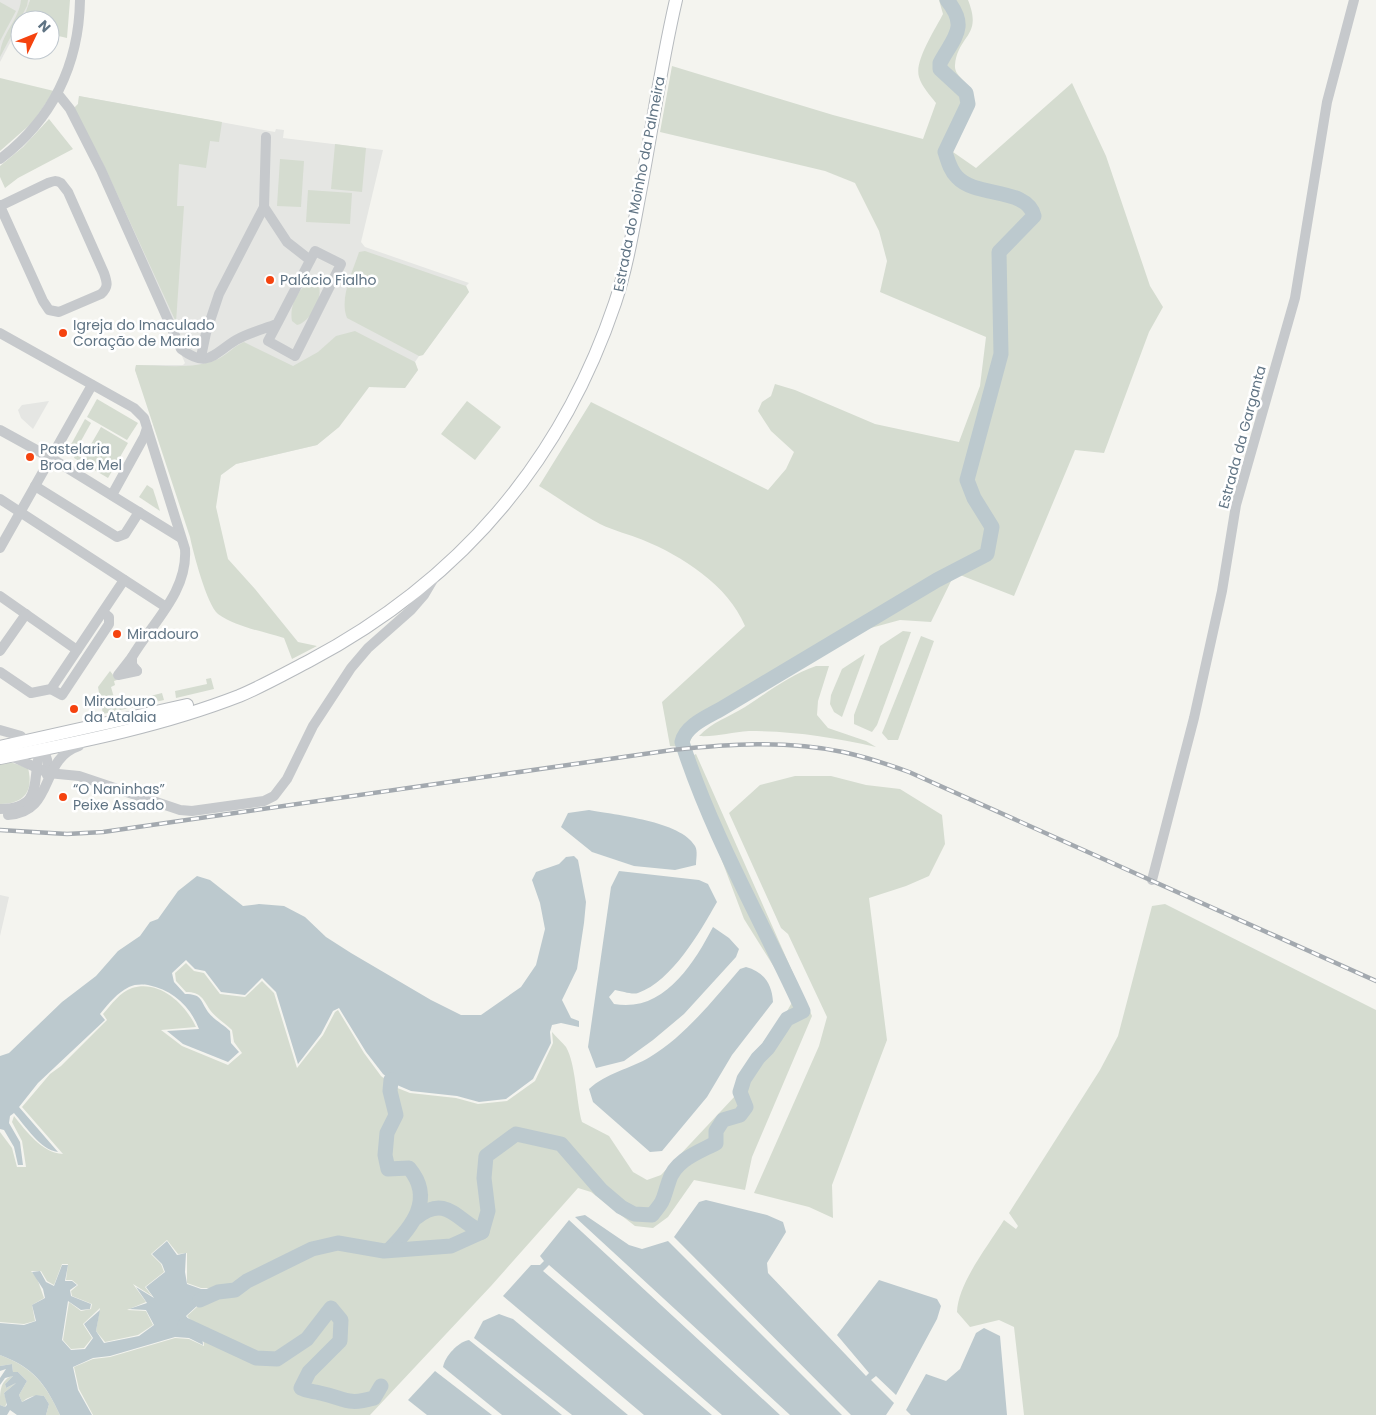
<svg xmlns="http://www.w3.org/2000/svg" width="1376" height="1415" font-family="Poppins,sans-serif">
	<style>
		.built { fill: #e5e6e3 }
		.green { fill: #d5dcd0 }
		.water { fill: #bcc9ce }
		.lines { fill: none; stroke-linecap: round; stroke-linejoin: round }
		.river { stroke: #bcc9ce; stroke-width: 15 }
		.major-casing { stroke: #b6babe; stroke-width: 14 }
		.minor { stroke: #c6c9cc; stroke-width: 10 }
		.major { stroke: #fff; stroke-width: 12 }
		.rail-casing { stroke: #a3a9af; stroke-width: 4.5 }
		.rail { stroke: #fff; stroke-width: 2.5; stroke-dasharray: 8; stroke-linecap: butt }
		.poi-dot { fill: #f5430f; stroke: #fff; stroke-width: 2 }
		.labels { text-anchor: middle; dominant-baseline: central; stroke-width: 5; stroke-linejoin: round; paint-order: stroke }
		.street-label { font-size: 14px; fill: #607484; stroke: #fff }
		.poi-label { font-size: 14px; fill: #607484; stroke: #fff; text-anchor: start }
	</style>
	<rect width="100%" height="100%" fill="#f4f4ef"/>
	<g class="built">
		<polygon points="0,0 30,0 27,11 23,20 20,20 20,24 0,62"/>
		<polygon points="79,96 275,132 276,129 284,130 283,138 383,150 361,242 365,247 469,283 466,286 469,292 423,355 419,356 415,362 418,370 405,388 369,387 339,427 317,445 236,464 221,475 152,416 135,370 136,365 183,365 185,363 73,109 78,104"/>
		<polygon points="49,401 33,429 21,418 18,410 22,405"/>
		<polygon points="0,895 9,897 0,936"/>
	</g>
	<g class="green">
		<path d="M21 0H28L27 6 0 57C0 34 19 21 21 0Z"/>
		<polygon points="30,0 70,0 67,38 50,34 50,20 23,20"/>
		<path d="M939 0H968C983 37 958 34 955 65 954 76 967 80 970 91 978 114 959 132 953 152L976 168 1072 83 1106 156 1150 286 1163 307 1149 332 1104 453 1075 450 1014 596 955 573 931 622 900 620 867 629 697 723 688 747 670 746 662 702 745 626C728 585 682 556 643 540 629 534 614 531 600 524 579 513 559 498 539 486L591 402 768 490 786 469 794 452 771 431 758 411 762 402 771 396 775 384 795 390 875 424 959 442 980 386 986 337 880 292 887 261 879 231 855 183 825 171 660 132 672 66 833 115 923 139 936 103C930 95 922 87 919 77 914 61 936 28 943 14Z"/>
		<polygon points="0,2 16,11 0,41"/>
		<polygon points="0,78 54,91 33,122 0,151"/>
		<polygon points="79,96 222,122 219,142 210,141 206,168 179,164 177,206 184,206 176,322 101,159 73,109 78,104"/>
		<polygon points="49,119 73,149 18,178 5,188 0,177 0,166 23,147"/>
		<polygon points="335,144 366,148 362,192 331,189"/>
		<polygon points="280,159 304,161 301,207 277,206"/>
		<polygon points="308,190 352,193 350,224 306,222"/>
		<path d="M365 251 466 286 469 292 423 355 419 356 347 318C339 298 353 271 359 252Z"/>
		<path d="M311 281H316C327 293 311 322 297 325L292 321C289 305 298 289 311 281Z"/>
		<path d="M355 331 415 362 418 370 405 388 369 387 339 427 317 445 236 464 221 475 216 507 228 559 255 589 298 642 317 646 292 659 284 638C262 631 236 627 218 614 207 605 193 552 190 537L135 370 136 365C163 365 193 370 218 359 228 354 234 346 244 342L293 366 318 352 336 336Z"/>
		<polygon points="97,399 138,423 127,440 87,417"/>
		<polygon points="467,401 501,427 475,460 441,434"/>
		<polygon points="85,419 91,423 77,448 68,450"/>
		<polygon points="101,427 128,443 108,478 74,458 75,454 83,458"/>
		<polygon points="147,485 153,489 160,511 139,497"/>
		<polygon points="903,631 911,632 877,725 872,732 854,724 854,715 880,646"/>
		<polygon points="921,636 934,641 898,740 888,740 882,733"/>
		<polygon points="865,654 842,717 834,712 830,704 831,695 842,669"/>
		<path d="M816 666H829L818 701 817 715 828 728 866 741 876 747C833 737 793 731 749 731 732 732 716 737 699 736 712 722 729 717 745 707 768 692 790 675 816 666Z"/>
		<polygon points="110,671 117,680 114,681 115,685 111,687 115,701 134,698 135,700 162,693 164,700 103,714 98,687"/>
		<polygon points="211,678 214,689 176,698 175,691 207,684 206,679"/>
		<path d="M696 754 812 1016 752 1157 745 1190 694 1180 668 1217 653 1228 635 1226 591 1192 578 1188 491 1286 370 1415H93L79 1389 74 1367 93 1359 110 1357 175 1338 189 1339 204 1346 203 1334 187 1316 198 1306 217 1299 219 1288H201L187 1283V1253L178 1254 167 1240 151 1254 161 1264 164 1272 145 1287 152 1296 133 1284 146 1302 127 1310 146 1311 153 1325 138 1335 105 1342 96 1331 100 1308 83 1324 92 1338 84 1348 71 1349 63 1340 69 1302 81 1311 91 1309 92 1304 72 1296 71 1291 78 1285 72 1280H66L68 1264H62L54 1285 47 1281 41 1271H31L37 1278 44 1298 32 1305 35 1321 24 1324 0 1322V1132L12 1148 17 1167H26L22 1141 12 1122 14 1116C26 1131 42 1153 63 1154L22 1107 50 1074 61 1066 107 1020 103 1014C111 1005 120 992 132 988 160 979 186 1005 196 1027L161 1030 182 1046 228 1065 242 1053 234 1042 232 1030C226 1024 215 1017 210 1010 203 999 201 992 186 992L176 981 175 973 186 963 194 971 204 973 220 994 245 997 262 981 274 993 297 1068 323 1035 335 1012 338 1010 364 1053 381 1076 395 1087 410 1093 456 1098 478 1104 507 1101 535 1081 553 1043 552 1032C556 1037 562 1042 566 1047 576 1064 576 1101 582 1122L609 1136 633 1172 647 1180 661 1175 736 1095 751 1057 783 1018 794 999 744 919 684 760Z"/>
		<path d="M10 762 28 768C34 791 24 804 0 804V764Z"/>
		<polygon points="795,776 831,776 866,785 900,789 942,815 945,844 929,876 906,886 869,898 887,1040 832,1185 833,1218 809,1207 754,1193 819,1046 827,1017 788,934 781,928 729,813 760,785"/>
		<path d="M1165 904 1376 1010V1415H1024L1014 1327 999 1320 970 1327 957 1312C958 1283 988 1246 1004 1220L1016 1229 1018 1226 1009 1213 1100 1070 1118 1036 1152 906Z"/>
		<path d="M0 1355C33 1368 45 1383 60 1415H46L49 1404 44 1396C35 1395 29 1396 22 1402L19 1395 27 1381 18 1372H13L12 1364 0 1366Z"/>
		<path d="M14 1375 5 1384 6 1388 16 1383 4 1393 7 1402 5 1407 0 1405C0 1390 0 1380 14 1375Z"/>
	</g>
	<g class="water">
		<path d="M589 810C615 815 681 821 695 846 698 851 696 859 696 865L675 870 634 866 592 852 561 827 568 813Z"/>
		<path d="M574 856 578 860 586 902 584 923 577 969 562 1000 571 1018 579 1021V1027L561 1023 552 1025 550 1032 551 1043 533 1079 506 1099 479 1102 457 1096 411 1091 397 1085 383 1074 366 1052 339 1008 333 1011 321 1034 298 1064 276 992 262 978 245 995 221 992 205 971 195 969 186 960 172 973 174 982 185 994C202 994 200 1000 208 1012 213 1019 224 1025 230 1031L231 1043 239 1052 228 1062 183 1044 167 1031 199 1029C190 1006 173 990 148 985 143 984 134 984 129 987 117 993 109 1003 100 1014L105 1020 38 1083 19 1107 58 1152C40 1150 25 1125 14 1113L10 1116 9 1123 20 1142 23 1165H18L14 1147 4 1130 0 1129V1056L9 1053 62 1002 96 976 118 951 140 936 150 922 158 919 178 891 197 876 210 880 243 906 259 904 284 906 305 917 326 937 351 953 431 1000 461 1015H481L521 987 536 965 545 929 540 903 532 880 536 872 559 864 566 857Z"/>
		<path d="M619 871 699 880 708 884 717 902C700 932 672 981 638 993 632 995 622 991 615 990L609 997 614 1004C663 1013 693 965 713 927L729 938 739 949 736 957 684 1014 653 1040 624 1061 596 1068 588 1047 611 887Z"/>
		<path d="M746 967C764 972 772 984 773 1002L732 1055 707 1097 662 1151 650 1152 593 1102 589 1089C606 1073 630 1069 650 1057 685 1036 713 1000 740 969Z"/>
		<polygon points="706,1200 767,1215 783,1222 786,1232 767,1263 768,1273 866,1376 869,1373 837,1335 879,1280 937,1299 941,1306 937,1319 896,1395 876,1376 871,1380 894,1403 886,1415 851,1415 674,1237 699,1202"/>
		<polygon points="585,1215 629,1245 642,1249 668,1241 842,1415 790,1415 575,1217"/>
		<polygon points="569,1220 780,1415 722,1415 549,1265 543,1271 712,1415 644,1415 503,1296 531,1265 540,1265 544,1261 540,1256"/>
		<path d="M167 1241 177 1255 186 1253 185 1272 187 1284 201 1289H218L216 1299 198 1305 186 1316 202 1335 203 1345 189 1338 175 1337 110 1356 93 1358 73 1367 78 1390 92 1415H60C45 1383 34 1368 0 1355V1323L24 1325 36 1321 32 1305 45 1298 43 1289 32 1272 40 1271 46 1282 54 1286 62 1265H68L65 1281H72L77 1285 70 1290 71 1296 91 1304 90 1309 81 1310 68 1301 62 1340 71 1350 85 1349 93 1338 84 1324 100 1310 96 1331 104 1343 139 1336 154 1325 146 1310 129 1309 147 1303 136 1287 154 1298 146 1287 165 1272 162 1264 152 1254Z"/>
		<polygon points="499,1314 513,1319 628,1415 572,1415 474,1338 483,1321"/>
		<polygon points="984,1328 1000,1336 1007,1415 911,1415 906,1410 926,1374 946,1381 960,1369 976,1333"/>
		<path d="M469 1340 562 1415H502L443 1367C445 1356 458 1342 469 1340Z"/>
		<polygon points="12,1364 13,1372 18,1372 27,1381 19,1395 22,1402 36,1395 44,1396 49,1404 46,1415 17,1415 10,1410 7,1415 0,1415 0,1405 5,1407 7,1405 4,1393 16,1383 6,1388 5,1384 13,1376 5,1378 0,1385 0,1378 6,1369 0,1371 0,1366"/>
		<polygon points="435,1371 492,1415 427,1415 408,1400"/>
	</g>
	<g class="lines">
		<g class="river">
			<path d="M417 1217C447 1194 457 1221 482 1232"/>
			<path d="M389 1250C412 1227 435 1199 409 1168L388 1169 385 1155 387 1133 396 1115 390 1091 391 1080"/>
			<path d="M200 1300 218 1292 235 1290 247 1281 312 1249 338 1243 384 1251 451 1246 482 1232 488 1211 484 1178 486 1156 516 1134 561 1144 601 1190 621 1207 634 1214 652 1215C666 1198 662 1201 669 1181 675 1160 699 1152 716 1143V1131L723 1120 740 1115 746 1107 740 1092 744 1079 758 1058 768 1048 787 1019 803 1011C762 921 712 836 682 742 685 726 707 717 721 709L937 580 987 554 992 527 974 498 967 480 1001 354 999 252 1034 216C1027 187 976 198 957 177 950 170 948 161 945 152L968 104 966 93 940 69V63C954 37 969 27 947 0"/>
			<path d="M185 1325 256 1358 277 1359 307 1339 331 1308 341 1320 340 1341 309 1372 301 1388C309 1392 312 1391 320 1393 345 1398 346 1406 374 1398L381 1386"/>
		</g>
		<defs>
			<g id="major">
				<polyline points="0,747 187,705"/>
				<path d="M0 758C80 742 162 726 239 696 263 686 286 673 309 661 458 582 561 463 615 303 628 264 634 223 642 182 653 122 662 60 676 0"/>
			</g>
		</defs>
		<use href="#major" class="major-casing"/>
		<g class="minor">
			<path d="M58 94 70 109 101 170 181 349C208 369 213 354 236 340 248 333 264 329 277 324L315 251 341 264 295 356 268 341 277 324"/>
			<path d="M0 159C52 120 79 65 80 0"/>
			<path d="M0 205V206L43 301 49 310 59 312 101 294C109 287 107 282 104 273L68 192 61 183C56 180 53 181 48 183L0 206"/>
			<polyline points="264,207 287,242 310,260"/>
			<path d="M0 333 134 408 144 418 185 549C188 592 152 623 132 657V665L137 671"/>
			<polyline points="201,357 206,333 219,294 264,207 266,137"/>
			<polyline points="0,430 51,458 181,538"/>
			<polyline points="35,486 117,537 125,534 139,512"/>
			<polyline points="112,495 144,437 147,428"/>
			<polyline points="0,499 166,607"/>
			<polyline points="0,548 92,385"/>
			<polyline points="0,596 77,650"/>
			<polyline points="0,651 26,614"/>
			<polyline points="132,657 118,675 137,671"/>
			<polyline points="0,672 31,693 51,689 124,580"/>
			<polyline points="51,689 62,695 109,624 109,617 103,612"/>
			<polyline points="0,730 21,736"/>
			<path d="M14 735C35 744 52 748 47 775"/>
			<polyline points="11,756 48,773 79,776 180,810 192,811 264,801 274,796 287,779 313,726 351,668 368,648 411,610 424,595 434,578"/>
			<path d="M0 809C48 808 29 776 42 746"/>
			<path d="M8 815C55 813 39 759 79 746"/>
			<polyline points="1152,880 1194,718 1222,591 1236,505 1295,298 1327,102 1354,0"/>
		</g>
		<use href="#major" class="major"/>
		<defs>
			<path id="rail" d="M0 830 67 834 103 832 672 750C728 744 787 740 843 752 866 757 887 764 909 772L1376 981"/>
		</defs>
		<use href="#rail" class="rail-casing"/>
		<use href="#rail" class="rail"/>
	</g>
	<g class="poi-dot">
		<circle cx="270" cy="280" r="5"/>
		<circle cx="63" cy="333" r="5"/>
		<circle cx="30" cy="457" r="5"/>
		<circle cx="117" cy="634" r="5"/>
		<circle cx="74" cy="709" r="5"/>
		<circle cx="63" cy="797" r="5"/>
	</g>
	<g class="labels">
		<g class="street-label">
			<text transform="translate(639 184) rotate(-79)">Estrada do Moinho da Palmeira</text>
			<text transform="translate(1242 437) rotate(-75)">Estrada da Garganta</text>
		</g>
		<g class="poi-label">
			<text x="280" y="280">Palácio Fialho</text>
			<text x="73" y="325">Igreja do Imaculado<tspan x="73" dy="16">Coração de Maria</tspan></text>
			<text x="40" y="449">Pastelaria<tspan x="40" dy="16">Broa de Mel</tspan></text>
			<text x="127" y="634">Miradouro</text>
			<text x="84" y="701">Miradouro<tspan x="84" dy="16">da Atalaia</tspan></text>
			<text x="73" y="789">“O Naninhas”<tspan x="73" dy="16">Peixe Assado</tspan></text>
		</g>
	</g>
	<g transform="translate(35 35) rotate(47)"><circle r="24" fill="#ffffff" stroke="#bfc7ce"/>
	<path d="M0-4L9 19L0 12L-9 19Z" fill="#f5430f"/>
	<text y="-8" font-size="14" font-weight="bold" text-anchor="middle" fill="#607484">N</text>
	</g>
</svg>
